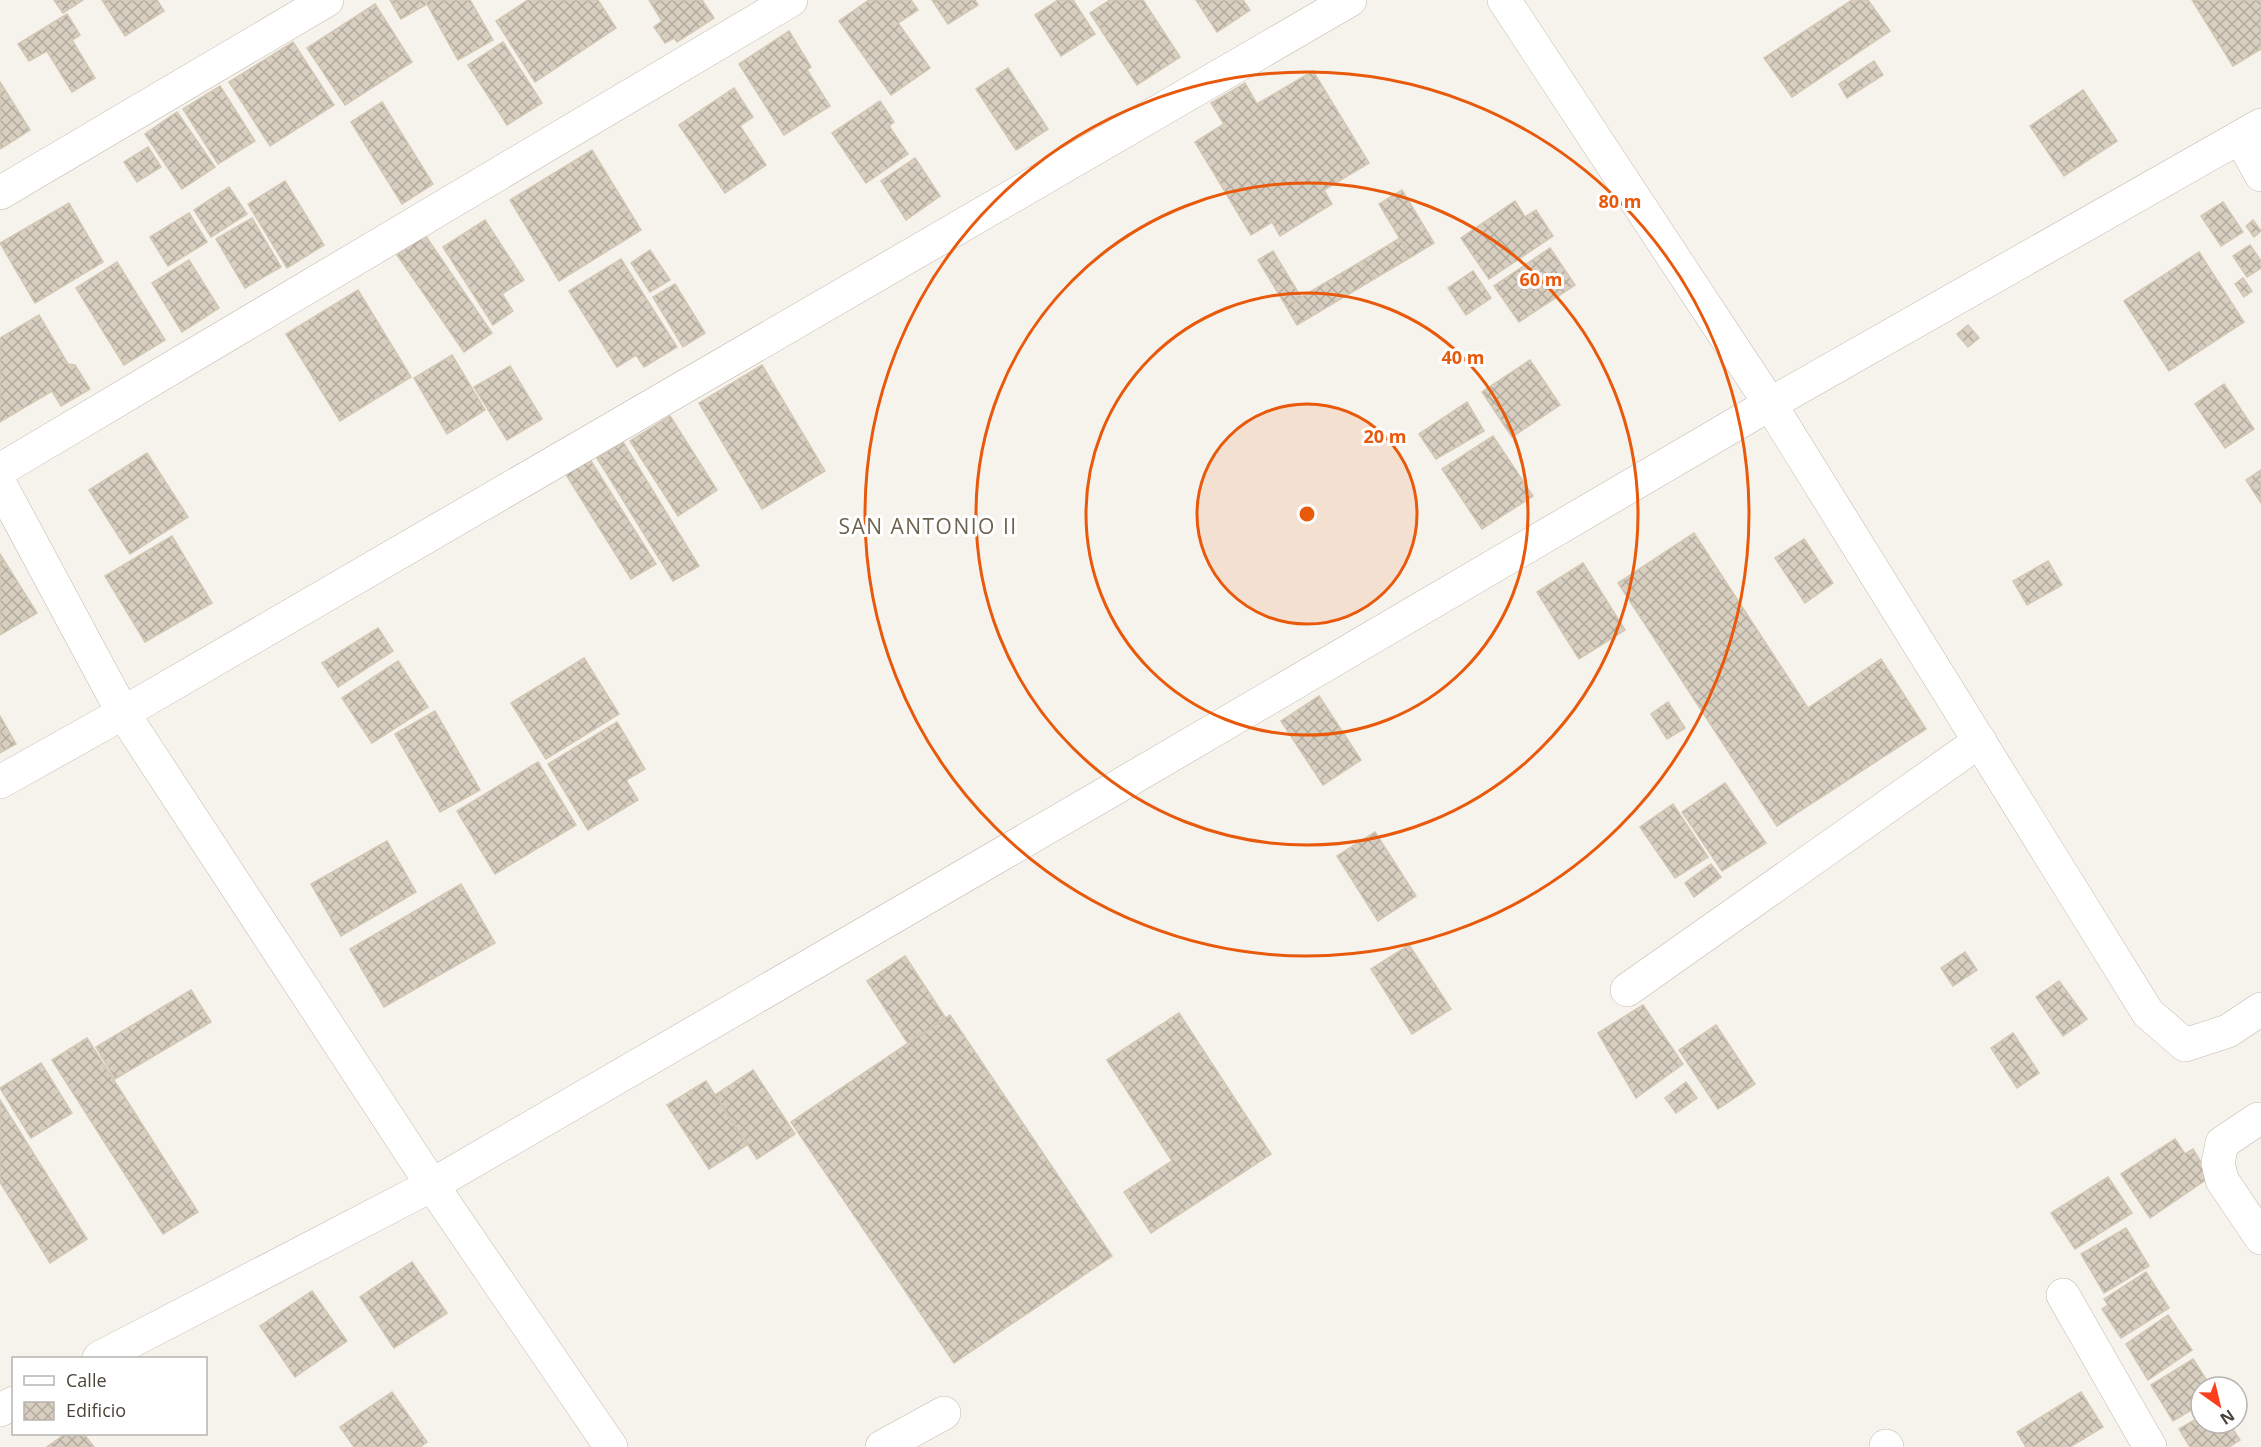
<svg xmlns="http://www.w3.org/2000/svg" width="2261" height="1447" font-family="'Open Sans',sans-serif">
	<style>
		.building { fill: url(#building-cross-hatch); stroke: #d3c7b4; stroke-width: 1.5 }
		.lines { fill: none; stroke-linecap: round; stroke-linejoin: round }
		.minor-casing { stroke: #c2bbae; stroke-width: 34 }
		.minor { stroke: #fff; stroke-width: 33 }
		.ring { fill: none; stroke: #e8590c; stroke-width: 3 }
		.labels { text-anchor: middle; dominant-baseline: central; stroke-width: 6; stroke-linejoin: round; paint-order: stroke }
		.neighbourhood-label { font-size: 21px; letter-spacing: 1.5px; fill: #6e6250; stroke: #fff }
		.centre { fill: #e8590c; stroke: #fff; stroke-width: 3 }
		.ring-label { font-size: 18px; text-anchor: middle; font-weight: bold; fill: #e8590c; stroke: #fff; stroke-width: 6; stroke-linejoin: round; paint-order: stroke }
	</style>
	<defs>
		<pattern id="building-cross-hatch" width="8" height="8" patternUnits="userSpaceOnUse" patternTransform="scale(1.5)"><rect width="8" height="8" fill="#d8cfc1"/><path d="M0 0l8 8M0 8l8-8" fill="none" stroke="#b1aa9e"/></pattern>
	</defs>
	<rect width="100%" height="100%" fill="#f6f3ec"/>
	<g class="building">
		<polygon points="54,0 83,0 63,13"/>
		<polygon points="102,0 157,0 164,11 125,36"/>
		<polygon points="390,0 470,0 493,40 458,60 427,4 401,19"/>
		<polygon points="528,0 598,0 616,28 535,82 496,21"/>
		<polygon points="649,0 702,0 714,18 677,42 674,38 665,43 654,27 662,21"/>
		<polygon points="869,0 911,0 918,10 898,23 930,68 891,95 839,21"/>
		<polygon points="932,0 975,0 978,5 948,24"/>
		<polygon points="1058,0 1073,0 1095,34 1061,56 1035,15"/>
		<polygon points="1110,0 1143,0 1180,57 1137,85 1090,13"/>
		<polygon points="1196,0 1243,0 1250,10 1217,32"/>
		<polygon points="1852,0 1868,0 1890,31 1792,97 1764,58"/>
		<polygon points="2192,0 2261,0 2261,49 2233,66"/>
		<polygon points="375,4 412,62 345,105 307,48"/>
		<polygon points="67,14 80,35 72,40 95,78 72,92 47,51 29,61 18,44"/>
		<polygon points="789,31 811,67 807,70 830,106 784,135 739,64"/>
		<polygon points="293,42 334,105 270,146 229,82"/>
		<polygon points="503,42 542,103 507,125 468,65"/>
		<polygon points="1874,61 1883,75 1847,98 1839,84"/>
		<polygon points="1008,68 1048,129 1016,150 976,89"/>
		<polygon points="1313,71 1369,163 1324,190 1332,204 1280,236 1272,222 1251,235 1195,142 1224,124 1211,103 1245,83 1257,104"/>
		<polygon points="0,82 30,130 0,149"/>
		<polygon points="220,86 255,141 218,164 183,109"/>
		<polygon points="734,88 753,117 740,126 766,165 725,193 679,125"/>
		<polygon points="2083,90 2117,141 2064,176 2030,126"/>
		<polygon points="880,101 894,122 889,126 908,154 866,183 832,133"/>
		<polygon points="382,102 433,184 402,204 351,122"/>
		<polygon points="177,112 215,167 182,189 145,134"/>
		<polygon points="148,147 161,167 137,182 124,162"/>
		<polygon points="592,150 641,230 559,281 510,200"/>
		<polygon points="915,158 940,196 906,220 881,181"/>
		<polygon points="285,181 324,245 287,268 248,204"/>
		<polygon points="229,187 247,214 211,237 194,210"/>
		<polygon points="1402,190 1434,243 1411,257 1379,204"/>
		<polygon points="1515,201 1525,217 1536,210 1553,236 1489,279 1461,238"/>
		<polygon points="2223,202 2243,232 2221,246 2201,216"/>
		<polygon points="69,203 103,262 35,303 0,243"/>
		<polygon points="189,213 207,242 168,266 150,237"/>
		<polygon points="252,218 281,267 245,288 216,239"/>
		<polygon points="485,220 524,280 502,294 513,311 493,325 443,247"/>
		<polygon points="2253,220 2261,231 2254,237 2246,226"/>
		<polygon points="425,235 492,333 464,352 397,255"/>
		<polygon points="1400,238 1411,257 1374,279 1362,261"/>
		<polygon points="2250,245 2261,261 2261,268 2247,277 2233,256"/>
		<polygon points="1550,248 1575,285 1519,322 1494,286"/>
		<polygon points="650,250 670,280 650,292 631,263"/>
		<polygon points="1273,251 1301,297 1286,306 1258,260"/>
		<polygon points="2199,252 2244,322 2169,371 2124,301"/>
		<polygon points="621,259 677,347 644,367 636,355 617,367 569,291"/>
		<polygon points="189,260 219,308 182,332 152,283"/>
		<polygon points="1362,261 1374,279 1297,325 1286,306"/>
		<polygon points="117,262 165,340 124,365 76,288"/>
		<polygon points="1473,271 1491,298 1466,315 1448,288"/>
		<polygon points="2243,278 2252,291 2244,297 2235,284"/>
		<polygon points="675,284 705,333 683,347 653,297"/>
		<polygon points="358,290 411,377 340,421 286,334"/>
		<polygon points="39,315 68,364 75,365 90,389 61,406 52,391 0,422 0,338"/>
		<polygon points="1968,325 1979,338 1968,347 1957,334"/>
		<polygon points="452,355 485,410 447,434 414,378"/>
		<polygon points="1530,360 1560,405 1512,437 1482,392"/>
		<polygon points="762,365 825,471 762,509 699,403"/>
		<polygon points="510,366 542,419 507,440 474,387"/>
		<polygon points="2224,384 2254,429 2225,448 2195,404"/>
		<polygon points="1467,402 1484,431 1436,459 1419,434"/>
		<polygon points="670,416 717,490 678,516 630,441"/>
		<polygon points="1493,436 1533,496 1482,529 1442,469"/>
		<polygon points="623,442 699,566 673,581 597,458"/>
		<polygon points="147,453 188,517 130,554 89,490"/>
		<polygon points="589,458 656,564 631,579 565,473"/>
		<polygon points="2261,470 2261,503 2246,480"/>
		<polygon points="1694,533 1808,708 1881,659 1926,729 1777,826 1618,583"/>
		<polygon points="172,536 212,603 145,642 105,576"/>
		<polygon points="1804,539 1833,583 1805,603 1775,558"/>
		<polygon points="0,554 37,613 0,635"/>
		<polygon points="2048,561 2062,585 2027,605 2013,581"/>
		<polygon points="1583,563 1625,630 1579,659 1537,592"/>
		<polygon points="378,628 393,651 338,687 322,663"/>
		<polygon points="584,658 619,714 546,759 511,703"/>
		<polygon points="398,661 428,707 372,743 342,698"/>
		<polygon points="1319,696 1361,760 1323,785 1281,721"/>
		<polygon points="1668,702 1685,728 1667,739 1651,714"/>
		<polygon points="435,711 480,790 440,812 395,734"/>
		<polygon points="0,716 16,744 0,753"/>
		<polygon points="617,722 645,769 626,780 638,800 588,830 548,764"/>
		<polygon points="538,762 576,825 495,874 457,811"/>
		<polygon points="1725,783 1766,843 1722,871 1682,812"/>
		<polygon points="1673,804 1708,857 1675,878 1640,827"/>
		<polygon points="1375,832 1416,896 1378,921 1337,856"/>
		<polygon points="387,841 416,892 341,936 311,884"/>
		<polygon points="1711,864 1721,877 1694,897 1685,883"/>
		<polygon points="461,884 495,943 384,1007 350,949"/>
		<polygon points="1409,945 1451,1009 1412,1034 1371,969"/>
		<polygon points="1965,952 1977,970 1953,986 1941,968"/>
		<polygon points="905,956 947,1020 909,1045 867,981"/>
		<polygon points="2059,981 2087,1019 2063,1036 2036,997"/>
		<polygon points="191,990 211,1022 115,1079 96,1047"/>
		<polygon points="1643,1005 1683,1064 1636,1098 1598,1033"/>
		<polygon points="1179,1013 1271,1154 1151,1233 1124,1192 1172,1161 1107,1060"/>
		<polygon points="950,1015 1112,1256 954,1363 791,1122"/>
		<polygon points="1716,1025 1755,1084 1718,1109 1679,1050"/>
		<polygon points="2013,1033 2039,1073 2017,1088 1991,1048"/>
		<polygon points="87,1038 198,1212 163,1234 52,1060"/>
		<polygon points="41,1063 72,1113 31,1138 0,1088"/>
		<polygon points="753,1070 795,1134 757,1159 715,1095"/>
		<polygon points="706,1081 747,1145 709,1169 667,1105"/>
		<polygon points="1686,1082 1697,1098 1676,1113 1665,1098"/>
		<polygon points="0,1100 87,1239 50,1263 0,1182"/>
		<polygon points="2175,1139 2185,1154 2193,1149 2210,1177 2150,1218 2121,1174"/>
		<polygon points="2108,1177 2132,1213 2075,1249 2051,1213"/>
		<polygon points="2126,1228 2149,1266 2104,1293 2081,1254"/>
		<polygon points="412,1262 447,1313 394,1348 360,1297"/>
		<polygon points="2146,1272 2169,1308 2121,1338 2102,1309 2108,1305 2104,1299"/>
		<polygon points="312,1291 347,1341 295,1377 260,1326"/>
		<polygon points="2168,1315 2192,1350 2148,1380 2126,1344"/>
		<polygon points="2193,1359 2211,1387 2201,1387 2201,1404 2173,1421 2151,1385"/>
		<polygon points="392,1392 427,1442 420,1447 354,1447 340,1427"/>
		<polygon points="2081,1392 2103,1427 2070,1447 2026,1447 2017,1432"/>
		<polygon points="2201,1416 2201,1423 2229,1423 2240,1440 2229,1447 2190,1447 2179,1429"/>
		<polygon points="65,1434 84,1434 94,1447 47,1447"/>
	</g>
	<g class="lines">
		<defs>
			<g id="minor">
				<polyline points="1504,0 1770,404 2148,1013 2185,1045 2228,1031 2261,1009"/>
				<polyline points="2240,137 2261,175"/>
				<polyline points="0,193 327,0"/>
				<polyline points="0,470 791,0"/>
				<polyline points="0,484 123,713 432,1185 611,1447"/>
				<polyline points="0,782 123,713 1350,0"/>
				<polyline points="1627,990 1980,741"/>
				<polyline points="2261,1120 2258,1119 2222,1143 2218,1163 2222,1180 2261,1238"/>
				<polyline points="2063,1295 2150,1447"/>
				<polyline points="99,1358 432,1185 1117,787 1770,404 2261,125"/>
				<polyline points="0,1410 14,1403"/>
				<polyline points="1886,1446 1887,1447"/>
				<polyline points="882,1447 944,1413"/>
			</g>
		</defs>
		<use href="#minor" class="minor-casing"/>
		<use href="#minor" class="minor"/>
	</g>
	<circle cx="1307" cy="514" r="110" fill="#e8590c" fill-opacity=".12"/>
	<g class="ring">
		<circle cx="1307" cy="514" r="110"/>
		<circle cx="1307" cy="514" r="221"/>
		<circle cx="1307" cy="514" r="331"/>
		<circle cx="1307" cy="514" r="442"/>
	</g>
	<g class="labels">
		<g class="neighbourhood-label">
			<text x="928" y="526">SAN ANTONIO II</text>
		</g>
	</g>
	<circle cx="1307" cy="514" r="9" class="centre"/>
	<g class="ring-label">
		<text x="1620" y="208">80 m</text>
		<text x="1541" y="286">60 m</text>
		<text x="1463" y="364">40 m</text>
		<text x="1385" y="443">20 m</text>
	</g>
	<rect x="12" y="1357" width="195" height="78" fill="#ffffff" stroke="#b7b4b0" stroke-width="1.5"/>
	<rect x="24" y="1376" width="30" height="9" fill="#ffffff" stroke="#b7b4b0" stroke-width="1.5"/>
	<text x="66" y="1387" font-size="18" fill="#4b4439">Calle</text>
	<rect x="24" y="1402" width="30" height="18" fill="url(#building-cross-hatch)" stroke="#b7b4b0" stroke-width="1.5"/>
	<text x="66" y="1417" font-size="18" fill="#4b4439">Edificio</text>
	<g transform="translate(2219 1405) rotate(146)"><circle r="28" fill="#ffffff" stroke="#b7b4b0" stroke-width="1.5"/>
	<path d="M0-4.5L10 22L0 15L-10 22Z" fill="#fc3f1d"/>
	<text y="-9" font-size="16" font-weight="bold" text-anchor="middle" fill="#4b4439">N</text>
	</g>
</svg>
